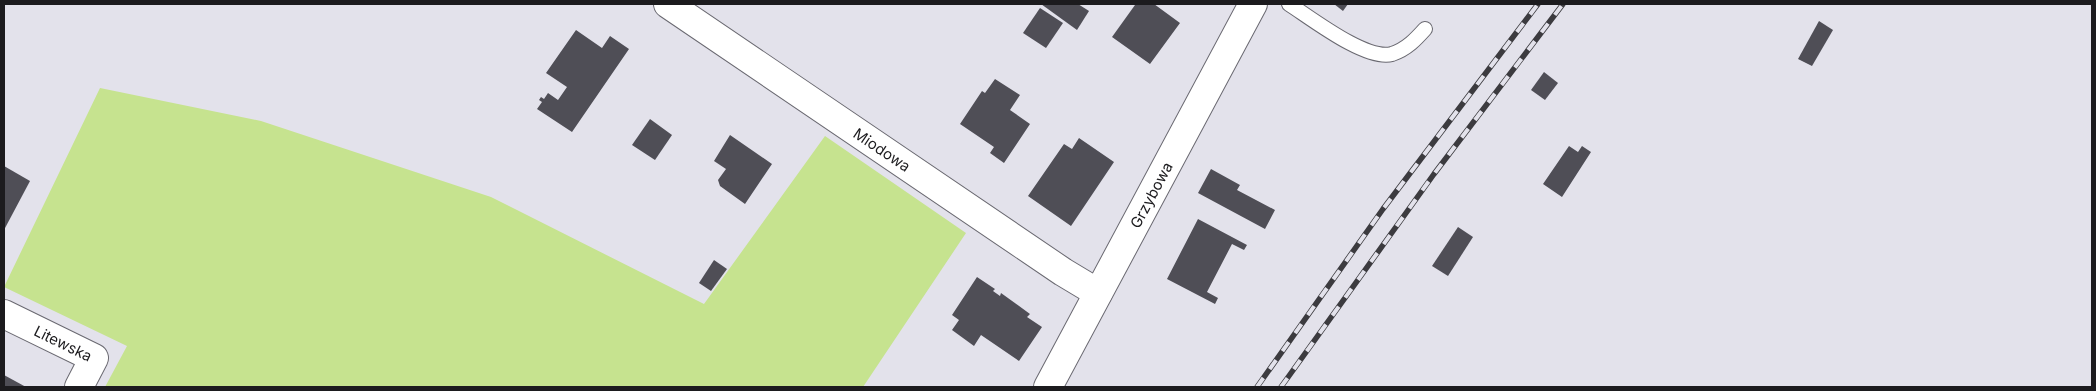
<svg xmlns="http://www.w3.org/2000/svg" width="2096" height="391" font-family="Inter,sans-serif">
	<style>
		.green { fill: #c6e38f }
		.building { fill: #4f4e56 }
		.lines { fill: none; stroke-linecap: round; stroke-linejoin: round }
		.service-casing { stroke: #6a6971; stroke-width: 16 }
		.minor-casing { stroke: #6a6971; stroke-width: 30 }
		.service { stroke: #fff; stroke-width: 14 }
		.minor { stroke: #fff; stroke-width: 28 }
		.rail-casing { stroke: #3c3b3f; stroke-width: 5.5 }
		.rail { stroke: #e3e2eb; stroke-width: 4; stroke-dasharray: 11; stroke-linecap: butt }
		.labels { text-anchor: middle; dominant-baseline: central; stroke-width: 5; stroke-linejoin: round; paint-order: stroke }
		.street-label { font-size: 15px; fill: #1c1b1e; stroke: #e3e2eb }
	</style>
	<rect width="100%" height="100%" fill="#e3e2eb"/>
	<polygon class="green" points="100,88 261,121 491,197 704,304 825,136 966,233 863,387 105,387 127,346 4,287"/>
	<g class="building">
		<polygon points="1041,4 1078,4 1089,11 1077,30"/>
		<polygon points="1132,4 1154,4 1180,23 1150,64 1112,37 1135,5"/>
		<polygon points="1334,4 1348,4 1343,11"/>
		<polygon points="1040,8 1063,23 1046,48 1023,33"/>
		<polygon points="1819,21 1833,30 1812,66 1798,59"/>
		<polygon points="576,30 602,48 610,36 629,49 572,132 537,109 542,102 539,100 541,97 544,99 548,93 558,100 567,87 546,73"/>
		<polygon points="1544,72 1558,83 1545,100 1531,90"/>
		<polygon points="995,79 1020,95 1010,110 1030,124 1004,163 990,153 994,147 960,124 982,91 985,93"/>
		<polygon points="650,119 672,135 655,160 632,145"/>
		<polygon points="730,135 772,164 745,204 720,186 718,180 726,169 714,161"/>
		<polygon points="1079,138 1114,162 1071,226 1028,196 1064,144 1072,149"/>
		<polygon points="1569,146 1578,152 1582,146 1591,152 1562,197 1543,184"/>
		<polygon points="4,166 30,181 4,230"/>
		<polygon points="1211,169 1240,185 1237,190 1275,210 1265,229 1198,193"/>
		<polygon points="1198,219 1247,245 1244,250 1232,244 1207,292 1218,298 1215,304 1167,279"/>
		<polygon points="1458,227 1473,237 1448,276 1432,266"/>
		<polygon points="714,260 727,269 711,291 699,283"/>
		<polygon points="977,277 995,289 993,291 1000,296 1001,293 1030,314 1027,317 1042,327 1019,361 981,335 974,346 952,330 959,320 952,315"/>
		<polygon points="4,375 26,387 4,387"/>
	</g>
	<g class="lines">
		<defs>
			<path id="service" d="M1289 4C1311 18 1366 61 1392 54 1407 49 1416 39 1425 29"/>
			<g id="minor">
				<path id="s1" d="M668 4 1063 272 1098 293"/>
				<path id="s2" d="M4 314 94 358 79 387"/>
				<path id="s3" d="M1048 387 1253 4"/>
			</g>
		</defs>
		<use href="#service" class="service-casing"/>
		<use href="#minor" class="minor-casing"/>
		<use href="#service" class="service"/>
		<use href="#minor" class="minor"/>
		<defs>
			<g id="rail">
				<polyline points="1257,387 1383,209 1538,4"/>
				<polyline points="1281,387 1434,174 1563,4"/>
			</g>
		</defs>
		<use href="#rail" class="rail-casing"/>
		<use href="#rail" class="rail"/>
	</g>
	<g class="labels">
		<g class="street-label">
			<text stroke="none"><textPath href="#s1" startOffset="259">Miodowa</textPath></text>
			<text stroke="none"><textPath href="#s3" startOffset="218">Grzybowa</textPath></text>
			<text stroke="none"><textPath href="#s2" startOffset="66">Litewska</textPath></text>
		</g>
	</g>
	<rect width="2096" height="391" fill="none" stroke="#1c1b1e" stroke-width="10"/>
</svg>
